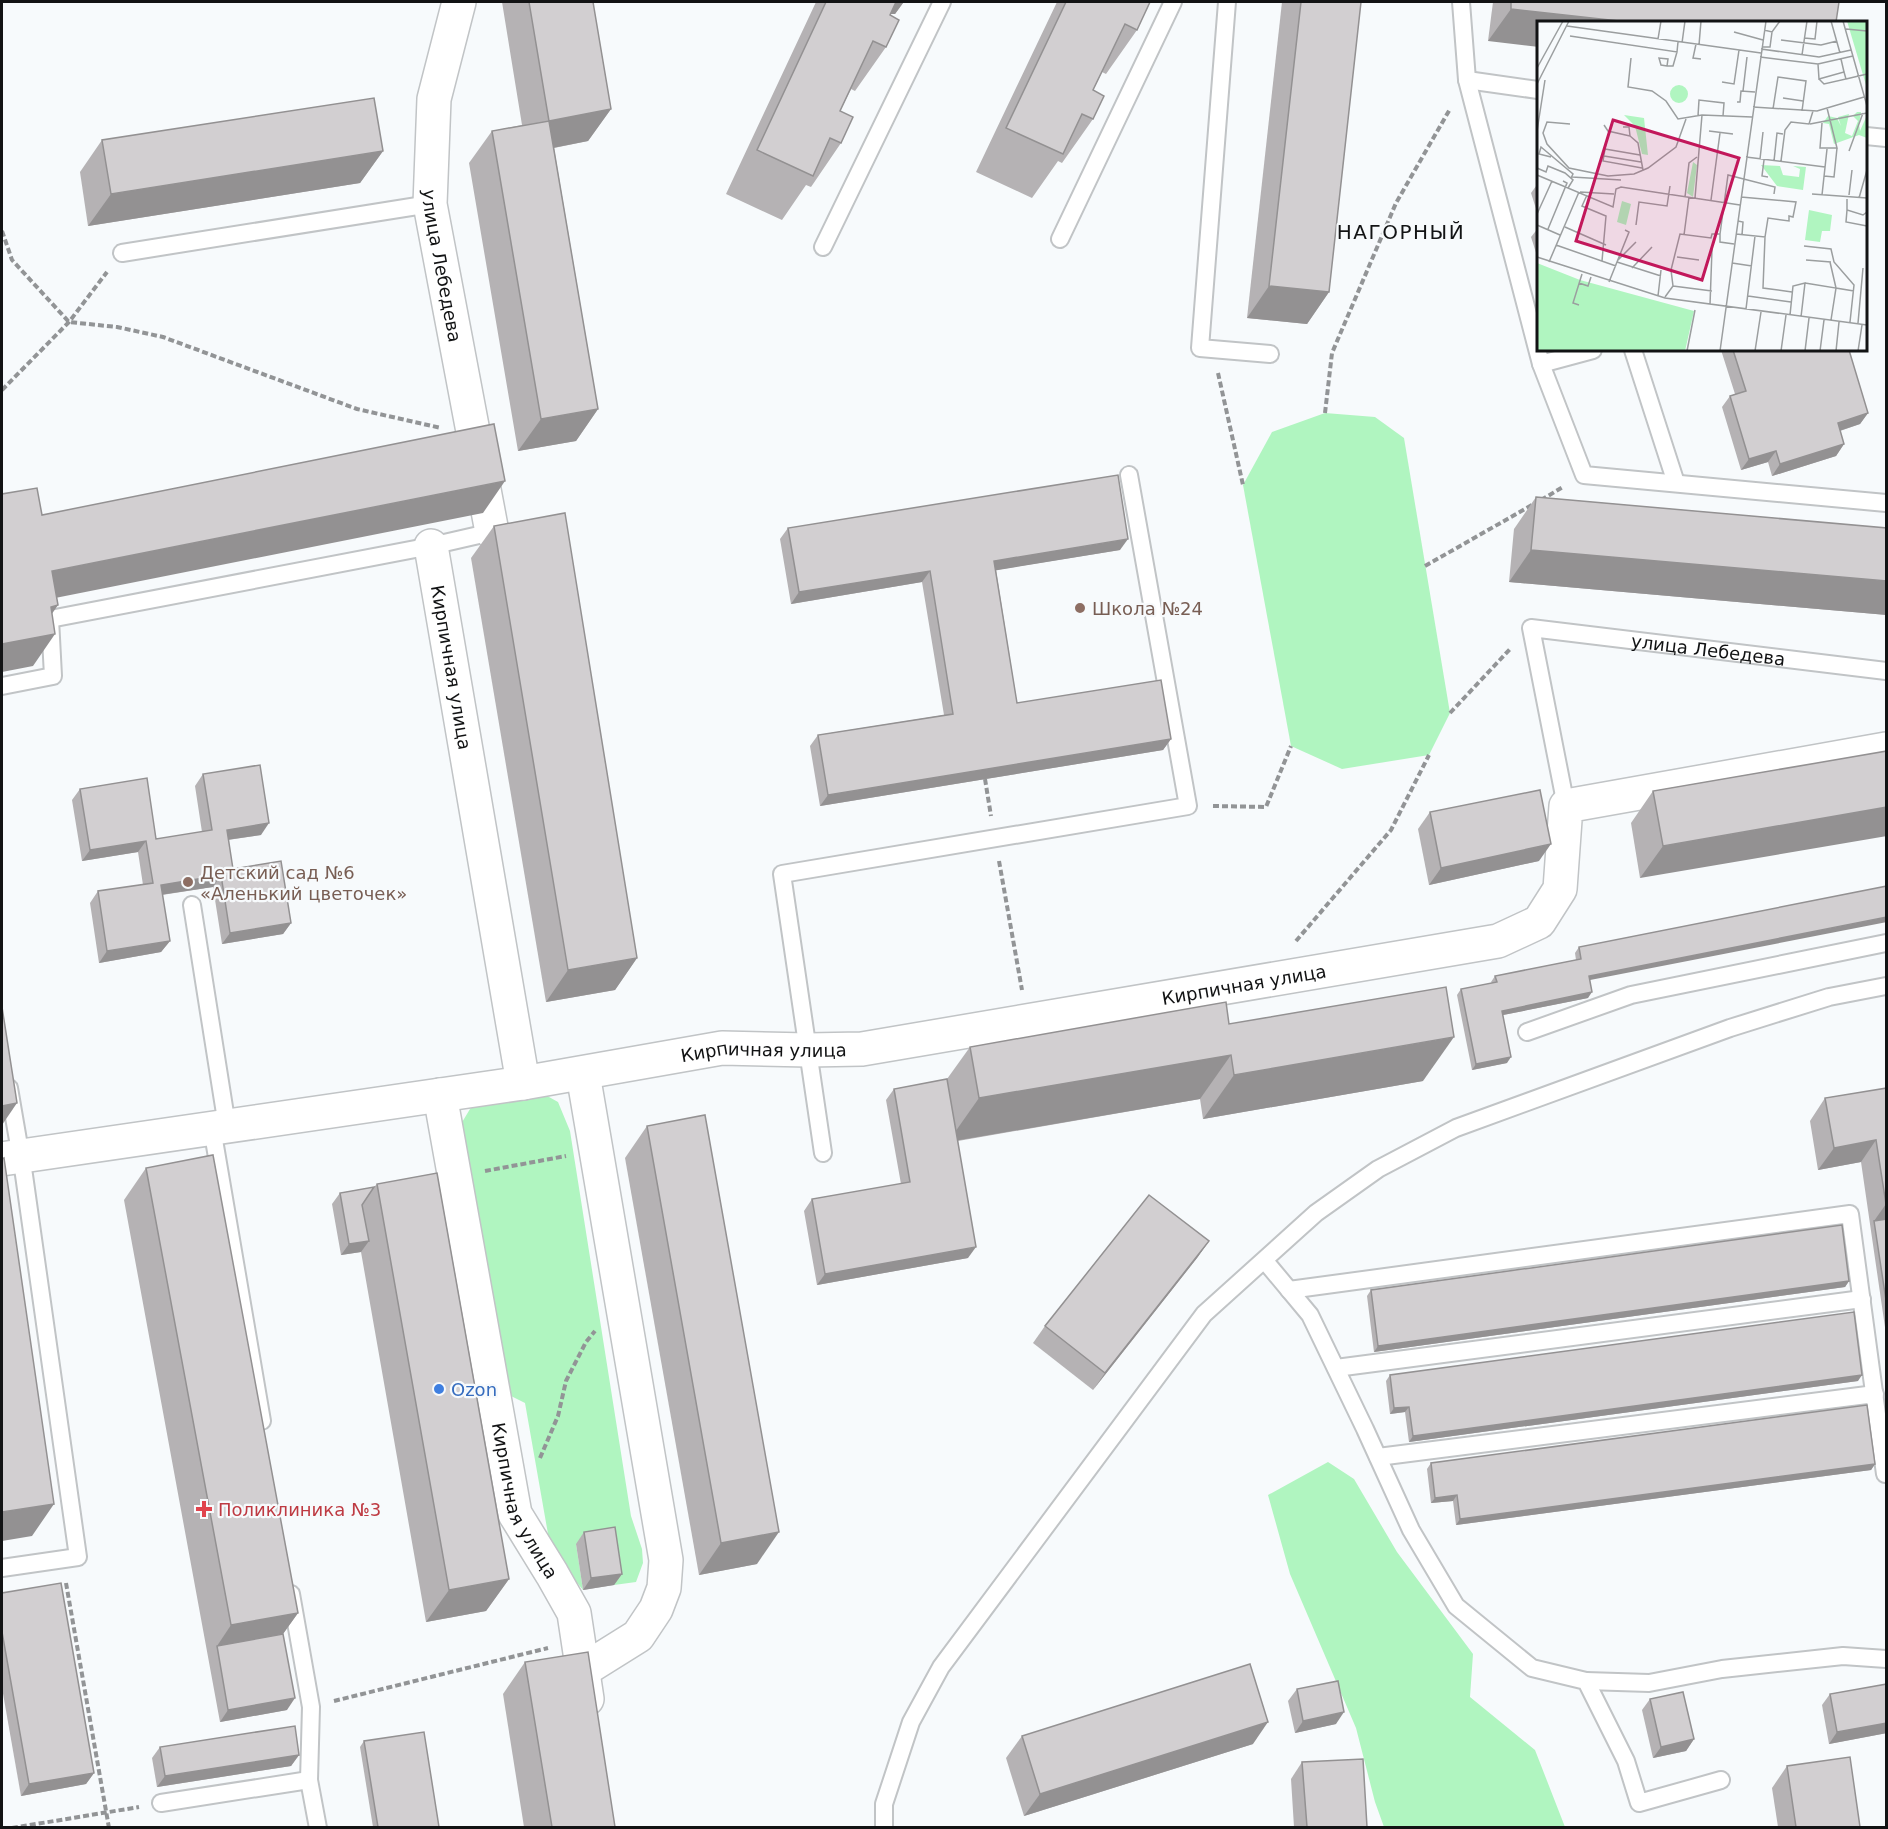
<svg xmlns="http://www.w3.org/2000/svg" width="1888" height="1829" font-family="'DejaVu Sans',sans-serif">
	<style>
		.green { fill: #b0f5c0 }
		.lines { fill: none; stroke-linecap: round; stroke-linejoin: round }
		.service-casing { stroke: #c1c4c6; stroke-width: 20 }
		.minor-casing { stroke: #c1c4c6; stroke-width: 36 }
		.path { stroke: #929496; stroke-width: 4; stroke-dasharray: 6 3; stroke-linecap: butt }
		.service { stroke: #fff; stroke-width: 16 }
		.minor { stroke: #fff; stroke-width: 33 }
		.wall { fill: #b5b2b4 }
		.shaded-wall { fill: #939192 }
		.building { fill: #d2cfd1; stroke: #939192; stroke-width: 1.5 }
		.education-dot { fill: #8d6e63; stroke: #f7fafc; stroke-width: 2 }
		.shop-dot { fill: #3f7fe0; stroke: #f7fafc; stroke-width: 2 }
		.health-dot { fill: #e0444e; stroke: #f7fafc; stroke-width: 2 }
		.labels { text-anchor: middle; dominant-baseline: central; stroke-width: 4.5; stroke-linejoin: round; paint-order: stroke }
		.street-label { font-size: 18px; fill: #121314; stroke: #f7fafc }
		.education-label { font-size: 18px; fill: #785e54; stroke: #f7fafc; text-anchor: start }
		.shop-label { font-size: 18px; fill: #366cbe; stroke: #f7fafc; text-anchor: start }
		.health-label { font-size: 18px; fill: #be3a42; stroke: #f7fafc; text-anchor: start }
		.neighbourhood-label { font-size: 20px; letter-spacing: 1.5px; fill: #121314; stroke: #f7fafc }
		.inset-road { fill: none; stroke: #9b9e9f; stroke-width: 1.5 }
		.view { fill: #c2185b; fill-opacity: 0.15; stroke: #c2185b; stroke-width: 3 }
		.inset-edge { fill: none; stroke: #121314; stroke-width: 3 }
	</style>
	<rect width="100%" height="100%" fill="#f7fafc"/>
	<g class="green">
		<polygon points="1325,413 1375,417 1404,438 1450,713 1429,755 1342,769 1291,746 1243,485 1272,432"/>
		<polygon points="540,1092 558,1102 570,1131 631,1516 642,1549 643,1563 636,1582 614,1585 576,1544 583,1590 551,1551 525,1403 501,1391 455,1134 473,1104"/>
		<polygon points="1328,1462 1354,1479 1397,1552 1473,1654 1470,1697 1535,1750 1565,1827 1384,1827 1375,1802 1356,1728 1290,1574 1268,1495"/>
	</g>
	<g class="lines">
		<defs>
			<g id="service">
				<polyline points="1227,2 1200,348 1270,354"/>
				<polyline points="1461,2 1467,80 1541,364 1584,475 1886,503"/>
				<polyline points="1467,80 1538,90"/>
				<polyline points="1866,136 1886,138"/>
				<polyline points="1060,239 1173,2"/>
				<polyline points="823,247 942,2"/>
				<polyline points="122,253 430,204"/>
				<polyline points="1633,350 1676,483"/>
				<polyline points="1541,364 1593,350"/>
				<polyline points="2,686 53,676 50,619 431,546 492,532"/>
				<path id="s1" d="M1566 806 1531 628 1886 671"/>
				<polyline points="192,905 227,1126"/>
				<polyline points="1527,1032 1631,995 1886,943"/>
				<polyline points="212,1128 262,1421"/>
				<polyline points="823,1153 782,874 1188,806 1129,475"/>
				<polyline points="1265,1261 1310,1315 1365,1429 1411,1530 1456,1606 1532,1668 1586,1681 1626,1761 1639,1803 1721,1780"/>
				<polyline points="1289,1290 1850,1214 1885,1474"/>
				<polyline points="1336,1368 1862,1299"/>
				<polyline points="1378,1457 1875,1394"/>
				<polyline points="2,1568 78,1557 24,1175 9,1088"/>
				<polyline points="291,1594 311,1707 309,1780 318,1828"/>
				<polyline points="1586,1681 1649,1683 1722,1669 1843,1656 1886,1659"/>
				<polyline points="161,1803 309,1780"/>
				<polyline points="884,1828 884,1804 911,1722 941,1667 1204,1314 1316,1213 1378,1169 1456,1128 1730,1028 1829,997 1886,986"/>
			</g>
			<g id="minor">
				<path id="s2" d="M459 2 434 99 430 204 492 532"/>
				<path id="s3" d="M431 546 523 1083"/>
				<path id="s4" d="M440 1095 515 1514 552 1574 574 1613 587 1699"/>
				<path id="s5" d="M2 1159 523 1083 722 1048 808 1050 862 1049 1498 941 1539 922 1560 889 1566 806 1886 749"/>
				<polyline points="582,1671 638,1636 656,1609 664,1588 666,1560 583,1074"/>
			</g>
		</defs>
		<use href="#service" class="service-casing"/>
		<use href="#minor" class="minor-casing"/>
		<g class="path">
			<polyline points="2,231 12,260 69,322 117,327 163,337 357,409 441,428"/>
			<polyline points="1218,373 1243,485"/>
			<polyline points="2,390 69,322 107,272"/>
			<polyline points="1325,413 1332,353 1396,203 1450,109"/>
			<polyline points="1541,500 1563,487"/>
			<polyline points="1425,566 1532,505"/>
			<polyline points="1450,713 1511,648"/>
			<polyline points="985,779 991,816"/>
			<polyline points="1213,806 1266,807 1291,746"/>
			<polyline points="999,861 1022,990"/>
			<polyline points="1296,941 1391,830 1429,755"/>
			<polyline points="485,1171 566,1156"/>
			<polyline points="540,1458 558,1416 566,1381 586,1342 595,1331"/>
			<polyline points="66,1583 109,1828"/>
			<polyline points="334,1701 548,1648"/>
			<polyline points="12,1828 139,1807"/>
		</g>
		<use href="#service" class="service"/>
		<use href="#minor" class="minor"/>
	</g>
	<g class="wall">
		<polygon points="502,2 593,2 611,109 588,141 554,148 598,409 576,441 518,451 469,163 492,131 522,125"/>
		<polygon points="816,2 903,2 903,3 895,14 890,14 886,47 855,91 851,89 840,111 841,143 811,187 806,185 782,220 726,194"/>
		<polygon points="1057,2 1150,2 1137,30 1106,74 1102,72 1093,90 1093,119 1062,163 1058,161 1032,198 976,172"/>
		<polygon points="1282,2 1361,2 1329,292 1307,324 1247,318"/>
		<polygon points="1493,2 1839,2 1488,41"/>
		<polygon points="102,140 383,151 360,183 88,226 80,172"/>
		<polygon points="1539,182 1539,218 1531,193"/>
		<polygon points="1539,227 1539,262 1531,237"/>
		<polygon points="1721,350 1849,350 1868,413 1860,424 1840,431 1844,444 1836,456 1772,476 1768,462 1741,470 1722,407 1730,396 1735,394"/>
		<polygon points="1536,497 1887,528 1887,615 1509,582 1514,529"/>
		<polygon points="494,526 637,958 615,990 546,1002 471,558"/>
		<polygon points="788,528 1120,550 996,570 1017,703 1171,739 1163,750 820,806 810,746 818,735 944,715 922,582 791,604 780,539"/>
		<polygon points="1887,751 1640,878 1631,823 1653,791"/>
		<polygon points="203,774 261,835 228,840 233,869 291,923 283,934 222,944 213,887 162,895 170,941 161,952 99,963 90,903 98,891 143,885 138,852 82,861 72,800 80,789 156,839 202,832 195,786"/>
		<polygon points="1430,812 1539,861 1429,885 1418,829"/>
		<polygon points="1579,947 1590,980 1588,998 1503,1015 1507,1063 1472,1070 1457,995 1461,989 1492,983 1491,982 1495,976 1576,960 1575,953"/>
		<polygon points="1229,1024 1423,1081 1203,1119 1200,1099 958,1141 968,1258 817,1285 804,1211 812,1199 901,1184 886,1100 894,1089 947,1079 970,1047"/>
		<polygon points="1887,1088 1887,1341 1861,1162 1818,1170 1810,1121 1825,1098"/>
		<polygon points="647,1126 757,1564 699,1575 625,1158"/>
		<polygon points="146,1168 298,1613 283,1634 287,1710 220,1722 124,1200"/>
		<polygon points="377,1184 509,1579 486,1611 426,1622 361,1252 341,1255 332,1204 340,1193 374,1187"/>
		<polygon points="1209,1241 1197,1258 1093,1390 1033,1343 1045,1326"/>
		<polygon points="1849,1281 1845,1287 1374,1352 1367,1296 1371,1290"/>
		<polygon points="1390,1375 1858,1381 1409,1442 1405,1412 1390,1414 1386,1381"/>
		<polygon points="1431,1463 1875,1464 1871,1470 1456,1525 1453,1501 1431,1503 1427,1469"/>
		<polygon points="584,1532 622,1574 614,1585 583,1590 576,1544"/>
		<polygon points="2,1593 94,1773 86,1784 21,1796 2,1688"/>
		<polygon points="525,1662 615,1827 524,1827 503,1694"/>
		<polygon points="1887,1684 1887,1733 1829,1744 1822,1705 1830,1694"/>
		<polygon points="1297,1689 1336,1724 1295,1733 1288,1701"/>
		<polygon points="1650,1699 1694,1739 1686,1751 1653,1758 1642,1710"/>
		<polygon points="1022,1736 1253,1744 1024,1816 1006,1758"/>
		<polygon points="364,1741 439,1827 373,1827 360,1747"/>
		<polygon points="160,1747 299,1755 291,1766 157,1787 152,1758"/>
		<polygon points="1302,1762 1367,1827 1294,1827 1291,1779"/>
		<polygon points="1787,1766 1860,1827 1778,1827 1772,1788"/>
	</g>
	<g class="shaded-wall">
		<polygon points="888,2 903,3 895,14 883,14"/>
		<polygon points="1511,9 1628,22 1539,22 1539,47 1488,41"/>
		<polygon points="611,109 588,141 527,153 549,121"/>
		<polygon points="383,151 360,183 88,226 111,194"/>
		<polygon points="1269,286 1329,292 1307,324 1247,318"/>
		<polygon points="598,409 576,441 518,451 541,419"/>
		<polygon points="1868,413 1860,424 1830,434 1838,423"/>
		<polygon points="1844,444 1836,456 1772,476 1780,464"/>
		<polygon points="1776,451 1768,462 1741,470 1749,459"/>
		<polygon points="505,481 483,513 30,603 52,571"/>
		<polygon points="1128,539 1120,550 986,572 994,561"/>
		<polygon points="1531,550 1887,581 1887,615 1509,582"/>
		<polygon points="930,571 922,582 791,604 799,592"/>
		<polygon points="58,605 36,637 55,634 33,666 2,672 2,644 51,607"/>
		<polygon points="1171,739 1163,750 820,806 828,795"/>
		<polygon points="1887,807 1887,836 1640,878 1663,846"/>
		<polygon points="269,823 261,835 219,841 227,830"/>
		<polygon points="146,841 138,852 82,861 90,850"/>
		<polygon points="1551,844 1539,861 1429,885 1441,868"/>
		<polygon points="221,875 213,887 153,896 161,885"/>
		<polygon points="1887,917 1887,922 1585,981 1589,976"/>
		<polygon points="291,923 283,934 222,944 230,933"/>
		<polygon points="170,941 161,952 99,963 107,951"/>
		<polygon points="637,958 615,990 546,1002 568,970"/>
		<polygon points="1592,992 1588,998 1498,1016 1502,1011"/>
		<polygon points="1454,1037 1423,1081 1203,1119 1234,1075"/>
		<polygon points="1231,1055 1200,1099 948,1142 979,1098"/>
		<polygon points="1511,1057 1507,1063 1472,1070 1476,1064"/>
		<polygon points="17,1103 2,1125 2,1106"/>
		<polygon points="1876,1140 1861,1162 1818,1170 1834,1148"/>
		<polygon points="1886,1204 1887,1204 1887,1224 1874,1221"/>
		<polygon points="369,1241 361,1252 341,1255 349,1244"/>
		<polygon points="1209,1241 1197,1258 1093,1390 1105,1373"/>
		<polygon points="976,1247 968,1258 817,1285 825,1274"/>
		<polygon points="1849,1281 1845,1287 1374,1352 1378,1346"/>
		<polygon points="1862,1375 1858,1381 1409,1442 1413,1436"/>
		<polygon points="1409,1407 1405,1412 1390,1414 1394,1408"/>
		<polygon points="1875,1464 1871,1470 1456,1525 1460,1519"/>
		<polygon points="1457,1495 1453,1501 1431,1503 1435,1498"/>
		<polygon points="54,1504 32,1536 2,1541 2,1512"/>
		<polygon points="779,1532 757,1564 699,1575 721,1543"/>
		<polygon points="622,1574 614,1585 583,1590 591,1578"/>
		<polygon points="509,1579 486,1611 426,1622 449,1590"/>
		<polygon points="298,1613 275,1645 217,1646 231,1625"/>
		<polygon points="295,1698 287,1710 220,1722 228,1710"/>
		<polygon points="1344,1712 1336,1724 1295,1733 1303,1721"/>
		<polygon points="1268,1722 1253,1744 1024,1816 1040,1794"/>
		<polygon points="1887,1723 1887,1733 1829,1744 1837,1732"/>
		<polygon points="1694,1739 1686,1751 1653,1758 1661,1747"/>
		<polygon points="299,1755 291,1766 157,1787 165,1776"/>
		<polygon points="94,1773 86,1784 21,1796 29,1784"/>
	</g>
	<g class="building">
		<polygon points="529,2 593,2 611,109 549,121"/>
		<polygon points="826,2 896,2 890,15 899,20 886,47 873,41 840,111 853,117 841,143 830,138 813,176 757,150"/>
		<polygon points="1066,2 1150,2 1137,30 1125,24 1093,90 1104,96 1093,119 1082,114 1063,154 1006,128"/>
		<polygon points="1301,2 1361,2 1329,292 1269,286"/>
		<polygon points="1511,2 1839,2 1836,22 1628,22 1511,9"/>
		<polygon points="374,98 383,151 111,194 102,140"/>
		<polygon points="549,121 598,409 541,419 492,131"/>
		<polygon points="1733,350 1849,350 1868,413 1838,423 1844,444 1780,464 1776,451 1749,459 1730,396 1746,391"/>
		<polygon points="494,424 505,481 52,571 58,605 51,607 55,634 2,644 2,494 37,488 42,515"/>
		<polygon points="1118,475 1128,539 994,561 1017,703 1161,680 1171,739 828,795 818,735 953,714 930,571 799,592 788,528"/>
		<polygon points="1536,497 1887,528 1887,581 1531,550"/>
		<polygon points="565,513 637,958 568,970 494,526"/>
		<polygon points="1887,751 1887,807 1663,846 1653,791"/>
		<polygon points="260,765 269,823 227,830 233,869 281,861 291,923 230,933 221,875 161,885 170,941 107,951 98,891 153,883 146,841 90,850 80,789 147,778 156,839 212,830 203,774"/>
		<polygon points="1540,790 1551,844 1441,868 1430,812"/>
		<polygon points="1887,886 1887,917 1589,976 1592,992 1502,1011 1511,1057 1476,1064 1461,989 1497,982 1495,976 1581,959 1579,947"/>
		<polygon points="1446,987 1454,1037 1234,1075 1231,1055 979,1098 970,1047 1226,1002 1229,1024"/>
		<polygon points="2,1007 17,1103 2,1106"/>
		<polygon points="947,1079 976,1247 825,1274 812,1199 910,1182 894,1089"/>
		<polygon points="1887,1088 1887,1204 1886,1204 1876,1140 1834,1148 1825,1098"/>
		<polygon points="705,1115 779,1532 721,1543 647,1126"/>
		<polygon points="213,1155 298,1613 231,1625 146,1168"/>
		<polygon points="4,1158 54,1504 2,1512 2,1159"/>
		<polygon points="437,1173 509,1579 449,1590 377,1184"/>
		<polygon points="374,1187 362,1205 369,1241 349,1244 340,1193"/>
		<polygon points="1149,1195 1209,1241 1105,1373 1045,1326"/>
		<polygon points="1887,1219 1887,1307 1874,1221"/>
		<polygon points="1842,1225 1849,1281 1378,1346 1371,1290"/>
		<polygon points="1854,1312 1862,1375 1413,1436 1409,1407 1394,1408 1390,1375"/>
		<polygon points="1867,1405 1875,1464 1460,1519 1457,1495 1435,1498 1431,1463"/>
		<polygon points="615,1527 622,1574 591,1578 584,1532"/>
		<polygon points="61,1583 94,1773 29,1784 2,1632 2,1593"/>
		<polygon points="283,1634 295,1698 228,1710 217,1646"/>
		<polygon points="588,1652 615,1827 552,1827 525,1662"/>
		<polygon points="1250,1664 1268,1722 1040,1794 1022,1736"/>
		<polygon points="1338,1681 1344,1712 1303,1721 1297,1689"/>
		<polygon points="1887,1684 1887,1723 1837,1732 1830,1694"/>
		<polygon points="1683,1692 1694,1739 1661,1747 1650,1699"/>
		<polygon points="295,1726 299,1755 165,1776 160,1747"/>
		<polygon points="424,1732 439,1827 378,1827 364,1741"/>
		<polygon points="1850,1757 1860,1827 1796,1827 1787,1766"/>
		<polygon points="1363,1759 1367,1827 1307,1827 1302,1762"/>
	</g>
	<g class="education-dot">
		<circle cx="1080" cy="608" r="6"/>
		<circle cx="188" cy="882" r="6"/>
	</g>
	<circle class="shop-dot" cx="439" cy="1389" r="6"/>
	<path class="health-dot" d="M201 1500h6v6h6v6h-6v6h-6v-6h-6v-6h6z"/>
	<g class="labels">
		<g class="street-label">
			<text stroke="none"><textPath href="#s2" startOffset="268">улица Лебедева</textPath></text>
			<text stroke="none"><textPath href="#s1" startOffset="360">улица Лебедева</textPath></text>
			<text stroke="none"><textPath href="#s3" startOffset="123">Кирпичная улица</textPath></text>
			<text stroke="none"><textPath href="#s5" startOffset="1256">Кирпичная улица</textPath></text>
			<text stroke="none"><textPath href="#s5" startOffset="770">Кирпичная улица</textPath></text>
			<text stroke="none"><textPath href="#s4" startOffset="416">Кирпичная улица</textPath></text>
		</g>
		<g class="education-label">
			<text x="1092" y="608">Школа №24</text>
			<text x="200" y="872">Детский сад №6<tspan x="200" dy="21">«Аленький цветочек»</tspan></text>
		</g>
		<g class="shop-label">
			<text x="451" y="1389">Ozon</text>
		</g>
		<g class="health-label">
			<text x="218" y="1509">Поликлиника №3</text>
		</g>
		<g class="neighbourhood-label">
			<text x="1401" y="232">НАГОРНЫЙ</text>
		</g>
	</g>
	<g transform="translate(1537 21)">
		<rect width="330" height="330" fill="#f7fafc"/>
		<path d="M310 0H330V65L329 64ZM133 73a9 9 0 1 1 18 0a9 9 0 1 1-18 0ZM320 91H324L322 103 323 110 330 94V117L322 114 297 123 292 103 286 102 291 95 300 97 304 105 301 96 312 93 308 112 315 115 321 100 316 95ZM87 94 107 97 111 134 105 133 98 105ZM156 141 160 144 156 176 150 172ZM224 144 243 145 246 154 262 156 263 148 256 145 269 146 266 169 240 165ZM85 180 94 183 89 204 80 201ZM272 189 295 194 293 210H285L283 221 268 219ZM0 242 43 259 157 290 148 330H0Z" fill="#b0f5c0"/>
		<path class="inset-road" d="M294 0 303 32M306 0 330 85M30 5 224 32M309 8 330 10M227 9 235 11 243 0M197 11 226 19M33 15 140 31 141 21M267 17 278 18 280 0M121 18 124 0M244 19 284 24 300 20M145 22 148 0M159 23 156 37 164 38M162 24 164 0M225 26H233L235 11M224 28 282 36 314 29M265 34 270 0M223 36 281 43 316 35M94 37 91 66 115 70 129 80 141 98 165 94 215 96M281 43 282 58 307 51 304 38M130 45 131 38 122 37 124 44 130 45H136L140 31M0 47 26 0M282 58 287 63 309 58 307 51M309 58 330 53M185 61 197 63 202 29M0 63 32 0M206 70 210 36M246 77 266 80M200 81H203L204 70 218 71M216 86 280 90 327 76M236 88 241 56 269 60 265 90M161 95 162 79 187 82 186 95M285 102 283 127H300L290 87M33 103 10 101 6 112 10 123 32 147 71 155 97 153 111 147 139 126 149 98M273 103 330 92M67 104 71 110 93 115M86 106H92L93 115 101 122 106 149M0 110 8 59M172 110 196 113M69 122 66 140 105 147M68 128 103 134M312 130 326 92M67 135 104 141M14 136 2 133 4 126 36 153 34 157M209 136 288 146M223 138 226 111M227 139 225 155 231 156M237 140 240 112 246 113M244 140 248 109 254 101 272 103 276 90M0 147 9 151 11 145 28 152 36 159 31 167M0 154 76 186 79 168 84 166 203 184M287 155 297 156 300 127M35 156 84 159M43 171 77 173M275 173 330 177M50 174 45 185 69 195 65 240M285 174 290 128M312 174 315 149M148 176 152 142 160 136M158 177 165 94M322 177 330 149M310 178V189L326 194 330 191M174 179 183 112M310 189 309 201 330 205M0 193 15 160M201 200 206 201 205 214M0 204 23 214M99 204 102 181 130 185 133 165M28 206 69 224M11 208 30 162 26 160M183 213 191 154 238 166 237 173M199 213 228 216 231 197 252 200V195L256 196 259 181 204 176M147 214 152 176M228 216 226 267 255 271M19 224 79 245M267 225 294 228 297 241 317 264 313 301M0 236 128 277 330 304M140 236 162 239M81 239 99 221M269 239 294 241M12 241 42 171M80 241 124 255M293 241 299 267 317 270M195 242 215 245M95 247 115 226M72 261 92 211 88 209M42 262 51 265 54 256M268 262 299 267 294 299M136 265 175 270M121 275 124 249M211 275 254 281M128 276 136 265 134 249 143 213 174 217 175 213H183V221L197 223M42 284 36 282 45 253M173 284 175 228M209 288 218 215M253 294 256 265 268 262 264 296M321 302 326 247M150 330 158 289M183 330 229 0M218 330 224 291M244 330 249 294M268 330 272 297M283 330 287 299M299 330 302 301M321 330 325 304"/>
		<path class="view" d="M76 99 202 137 165 259 39 220Z"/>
		<rect width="330" height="330" class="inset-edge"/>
	</g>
	<rect width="1888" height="1829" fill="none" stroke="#121314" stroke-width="6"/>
</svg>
